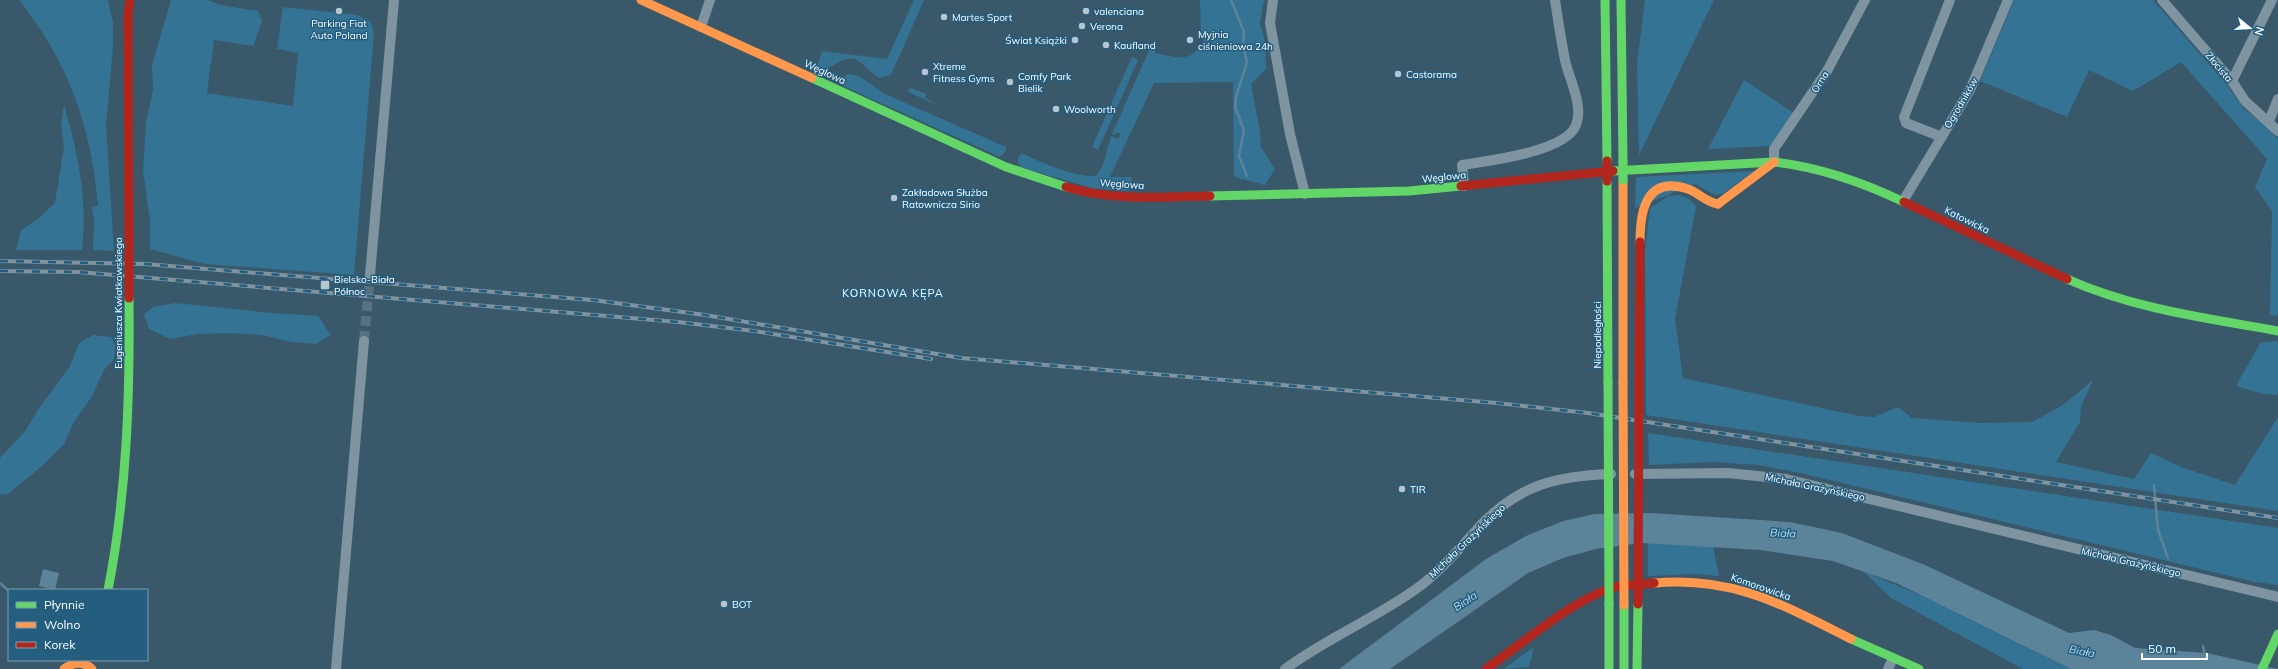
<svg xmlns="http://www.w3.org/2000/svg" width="2278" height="669" font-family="Mulish,sans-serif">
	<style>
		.green { fill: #357394 }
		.water { fill: #5b8399 }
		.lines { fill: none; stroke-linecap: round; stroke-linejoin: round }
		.stream { stroke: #5b8399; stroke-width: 2.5 }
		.street-tunnel { stroke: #577180; stroke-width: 10; stroke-dasharray: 10 5; stroke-linecap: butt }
		.street { stroke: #7e94a0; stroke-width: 10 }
		.fast { stroke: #63d668; stroke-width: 9 }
		.slow { stroke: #ff974d; stroke-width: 9 }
		.jam { stroke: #b3261e; stroke-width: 9 }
		.rail-casing { stroke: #7f94a0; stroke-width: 4 }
		.rail { stroke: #245e7f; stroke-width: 2.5; stroke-dasharray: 8; stroke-linecap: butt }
		.fast-bridge { stroke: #63d668; stroke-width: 9 }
		.slow-bridge { stroke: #ff974d; stroke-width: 9 }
		.jam-bridge { stroke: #b3261e; stroke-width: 9 }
		.poi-dot { fill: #bac5cb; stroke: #245e7f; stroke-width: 1.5 }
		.labels { text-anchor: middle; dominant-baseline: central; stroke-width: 3; stroke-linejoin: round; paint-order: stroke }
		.poi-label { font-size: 10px; fill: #fff; stroke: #245e7f; text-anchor: start }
		.street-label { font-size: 10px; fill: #fff; stroke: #245e7f }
		.neighbourhood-label { font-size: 11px; letter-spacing: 1px; fill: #fff; stroke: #245e7f }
		.water-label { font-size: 11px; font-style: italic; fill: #b5dbee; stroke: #245e7f }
	</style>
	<rect width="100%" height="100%" fill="#39586a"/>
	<g class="green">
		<path d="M19 0H108L113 23V46L106 126 114 251 93 250 94 222 92 207 98 206C91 126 69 63 19 0Z"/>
		<polygon points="171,0 208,0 220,5 258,11 262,21 253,46 214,40 207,93 293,106 298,53 277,49 283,7 357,15 370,21 374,32 354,275 205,264 150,249 150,221 143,170 146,122 153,90 152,65"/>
		<path d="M914 0H924L891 75 880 78C871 74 865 65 857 60 842 53 830 72 815 73L822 51 887 59Z"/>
		<path d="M1200 0H1264L1260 23 1265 42 1266 69 1251 84 1260 132 1261 147 1275 169 1265 185 1234 177 1233 82 1154 83 1110 177H1132L1131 188 1127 191 1091 188 1021 167 1017 160 1021 153C1043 163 1073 177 1096 176L1103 165 1111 136 1118 139 1121 134 1116 132 1115 135 1112 134 1151 46H1154L1155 53C1171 56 1193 64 1200 44L1202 45 1204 41 1201 37Z"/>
		<polygon points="1645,0 1714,0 1639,155 1637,64"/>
		<polygon points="2014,0 2153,0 2227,85 2243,108 2266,126 2278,139 2278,316 2270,315 2272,211 2255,187 2267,159 2181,62 2133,91 2089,70 2067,117 1980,81"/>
		<polygon points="1132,57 1138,60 1098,150 1092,147"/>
		<polygon points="848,74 859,76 885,94 1006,147 1006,151 1000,157 843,86 842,78"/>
		<polygon points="1744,80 1794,113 1771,146 1708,149"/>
		<polygon points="912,88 926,94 925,98 939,106 908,92 909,89"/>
		<path d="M64 105C78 153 88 201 82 250H16L21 230 38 219 55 203 64 147 61 127Z"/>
		<polygon points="1755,171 1722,194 1715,195 1695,184 1635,208 1636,177"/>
		<polygon points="1678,195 1688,198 1696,206 1675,319 1683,378 1859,416 1874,417 1898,407 1912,418 1981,423 2032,422 2063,405 2093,380 2081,407 2080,422 2056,462 2134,479 2151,453 2181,467 2235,485 2278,417 2278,511 1646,415 1645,251 1650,208 1668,196"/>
		<polygon points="176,303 272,313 318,316 331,335 316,344 292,342 261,335 229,333 198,334 170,339 149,329 144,314 153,307"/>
		<polygon points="93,335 111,337 115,345 114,359 104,370 91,398 74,422 64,444 42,466 8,494 0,495 0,458 26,430 37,411 70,366 79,343"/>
		<polygon points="2278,341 2278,395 2263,394 2236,386 2260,343"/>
		<polygon points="1648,433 2278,528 2278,585 2255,582 1805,474 1758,465 1713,462 1649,465"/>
		<polygon points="1648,543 1713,546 1719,576 1696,574 1648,576"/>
		<polygon points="1863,571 1936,602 2071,669 2023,669 1891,598"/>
		<polygon points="1534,647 1529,667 1504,669"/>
	</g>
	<g class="water">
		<polygon points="1651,513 1790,522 1842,533 1925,565 2069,633 2094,630 2111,635 2135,648 2207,653 2278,669 2071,669 1896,583 1833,561 1760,550 1641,543 1596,549 1563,558 1528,573 1390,669 1339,669 1486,559 1526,536 1563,521 1595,514"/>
		<polygon points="43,569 59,573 55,590 39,586"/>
	</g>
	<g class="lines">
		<g class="stream">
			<polyline points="1231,0 1244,32 1243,47 1247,62 1236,97 1235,107 1244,130 1239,156 1247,176"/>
			<polyline points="2154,485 2158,530 2168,558"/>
			<polyline points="0,583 9,591"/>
			<polyline points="2203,646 2205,655"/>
		</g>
		<polyline class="street-tunnel" points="364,341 370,275"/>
		<g class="street">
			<polyline points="1273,0 1270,23 1290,134 1305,194"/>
			<polyline points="2162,0 2232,81 2245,101 2278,131"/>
			<polyline points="701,27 710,0"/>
			<polyline points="2232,81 2272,0"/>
			<polyline points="2269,121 2278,99"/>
			<polyline points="1942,137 1906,123 1904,117 1950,0"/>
			<polyline points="1774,162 1774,149 1827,71 1865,0"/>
			<path d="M1464 186 1462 165C1487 161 1566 152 1576 125 1584 106 1569 79 1565 60 1561 40 1558 20 1555 0"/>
			<polyline points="1903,201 1970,90 2008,0"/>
			<polyline points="370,275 394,0"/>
			<polyline points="1635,474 1728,473 1786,479 2278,597"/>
			<polyline points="336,669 364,341"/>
			<path d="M1285 669C1327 638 1374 619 1416 589 1440 572 1459 549 1479 527 1519 485 1555 476 1611 474"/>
			<polyline points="1888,669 1893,658"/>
		</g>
		<g class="fast">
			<polyline points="1605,0 1607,161"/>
			<polyline points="1621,0 1623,161"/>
			<polyline points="812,78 1006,167 1066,187"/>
			<path d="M1613 171 1774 162C1820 167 1862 182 1904 202"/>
			<polyline points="1607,181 1608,383"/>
			<polyline points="1210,196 1409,191 1461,186"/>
			<path d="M2067 279C2134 309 2206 318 2278 331"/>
			<polyline points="1609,604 1609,669"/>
			<polyline points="1624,605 1624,669"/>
			<polyline points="1851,639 1919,669"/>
			<polyline points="1637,669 1638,604"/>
			<polyline points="2262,669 2278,634"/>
		</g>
		<g class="slow">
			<polyline points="641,0 812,78"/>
			<polyline points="1623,180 1623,383"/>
			<polyline points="1718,204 1774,162"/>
			<path d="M1640 242C1640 211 1646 175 1688 189 1699 193 1706 202 1718 204"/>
			<path d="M1654 583C1734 576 1783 605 1851 639"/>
			<path d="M64 669C73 662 83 661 92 669"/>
		</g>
		<g class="jam">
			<polyline points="1461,186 1613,171"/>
			<path d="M1066 187C1112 201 1163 197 1210 196"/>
			<polyline points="1904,202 2067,279"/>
			<polyline points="129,234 128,15 130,0"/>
			<polyline points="1639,382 1640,242"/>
			<path d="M1486 669C1522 644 1573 599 1615 587 1627 584 1642 585 1654 583"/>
		</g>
		<defs>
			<g id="rail">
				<polyline points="0,261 145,264 593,300 705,315 961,358 1497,403 1588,413 2278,518"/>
				<polyline points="0,271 78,272 678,322 754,331 931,359"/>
			</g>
		</defs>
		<use href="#rail" class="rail-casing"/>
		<use href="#rail" class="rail"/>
		<g class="fast-bridge">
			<polyline points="1623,161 1623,180"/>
			<polyline points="1608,383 1609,604"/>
			<path d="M108 590C127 493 130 396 129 298"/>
		</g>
		<polyline class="slow-bridge" points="1623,383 1624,605"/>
		<g class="jam-bridge">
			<polyline points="1607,161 1607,181"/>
			<polyline points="129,234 129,298"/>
			<polyline points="1638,604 1639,382"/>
		</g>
	</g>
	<g class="poi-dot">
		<circle cx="339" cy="11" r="4"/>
		<circle cx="1086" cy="11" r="4"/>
		<circle cx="944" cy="17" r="4"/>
		<circle cx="1082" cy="26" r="4"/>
		<circle cx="1075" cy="40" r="4"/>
		<circle cx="1190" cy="40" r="4"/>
		<circle cx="1106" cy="45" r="4"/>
		<circle cx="925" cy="72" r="4"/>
		<circle cx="1398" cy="74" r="4"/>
		<circle cx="1010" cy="82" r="4"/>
		<circle cx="1056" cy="109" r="4"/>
		<circle cx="894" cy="198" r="4"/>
		<rect x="320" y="280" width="10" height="10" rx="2"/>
		<circle cx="1402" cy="489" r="4"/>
		<circle cx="724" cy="604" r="4"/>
	</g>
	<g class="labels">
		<g class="poi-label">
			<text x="1094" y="11">valenciana</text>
			<text x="952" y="17">Martes Sport</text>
			<text x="339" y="23" text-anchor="middle">Parking Fiat<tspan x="339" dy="12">Auto Poland</tspan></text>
			<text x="1090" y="26">Verona</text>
			<text x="1198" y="34">Myjnia<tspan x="1198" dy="12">ciśnieniowa 24h</tspan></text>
			<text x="1067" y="40" text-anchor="end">Świat Książki</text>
			<text x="1114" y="45">Kaufland</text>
			<text x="933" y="66">Xtreme<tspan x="933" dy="12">Fitness Gyms</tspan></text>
			<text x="1406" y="74">Castorama</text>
			<text x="1018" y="76">Comfy Park<tspan x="1018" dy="12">Bielik</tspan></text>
			<text x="1064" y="109">Woolworth</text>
			<text x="902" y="192">Zakładowa Służba<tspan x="902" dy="12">Ratownicza Sirio</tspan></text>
			<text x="334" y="279">Bielsko-Biała<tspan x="334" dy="12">Północ</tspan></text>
			<text x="1410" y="489">TIR</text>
			<text x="732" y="604">BOT</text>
		</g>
		<g class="street-label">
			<text transform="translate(2219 67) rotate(50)">Złocista</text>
			<text transform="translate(825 72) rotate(25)">Węglowa</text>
			<text transform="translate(1820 82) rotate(-58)">Orna</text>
			<text transform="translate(1961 103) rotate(-60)">Ogrodników</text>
			<text transform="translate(1444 177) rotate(-6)">Węglowa</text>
			<text transform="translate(1122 184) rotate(4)">Węglowa</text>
			<text transform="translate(1967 220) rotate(26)">Katowicka</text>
			<text transform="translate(118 303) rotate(-90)">Eugeniusza Kwiatkowskiego</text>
			<text transform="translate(1597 335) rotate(-90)">Niepodległości</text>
			<text transform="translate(1815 487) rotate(12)">Michała Grażyńskiego</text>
			<text transform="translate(1467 541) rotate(-44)">Michała Grażyńskiego</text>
			<text transform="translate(2131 562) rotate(13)">Michała Grażyńskiego</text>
			<text transform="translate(1761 587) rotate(19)">Komorowicka</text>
		</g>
		<g class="neighbourhood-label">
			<text x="893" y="293">KORNOWA KĘPA</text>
		</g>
		<g class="water-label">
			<text transform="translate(1783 533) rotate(3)">Biała</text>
			<text transform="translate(1465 601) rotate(-34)">Biała</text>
			<text transform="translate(2082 651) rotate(11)">Biała</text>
		</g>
	</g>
	<rect x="8" y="589" width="140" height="72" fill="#245e7f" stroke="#7c9eb2"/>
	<rect x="16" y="602" width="20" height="6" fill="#63d668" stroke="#7c9eb2"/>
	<text x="44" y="609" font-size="12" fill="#ffffff">Płynnie</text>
	<rect x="16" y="622" width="20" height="6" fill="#ff974d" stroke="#7c9eb2"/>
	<text x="44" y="629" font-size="12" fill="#ffffff">Wolno</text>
	<rect x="16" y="642" width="20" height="6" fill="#b3261e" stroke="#7c9eb2"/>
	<text x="44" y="649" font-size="12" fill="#ffffff">Korek</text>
	<g transform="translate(2250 28) rotate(108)" stroke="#245e7f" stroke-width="3" paint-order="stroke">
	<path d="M0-3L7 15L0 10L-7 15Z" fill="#ffffff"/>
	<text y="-6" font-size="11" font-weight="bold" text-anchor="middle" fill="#ffffff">N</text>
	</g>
	<path d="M2142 653v6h65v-6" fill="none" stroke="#ffffff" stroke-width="2"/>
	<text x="2148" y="653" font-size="12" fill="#ffffff" stroke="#245e7f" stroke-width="3" paint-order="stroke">50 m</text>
</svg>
